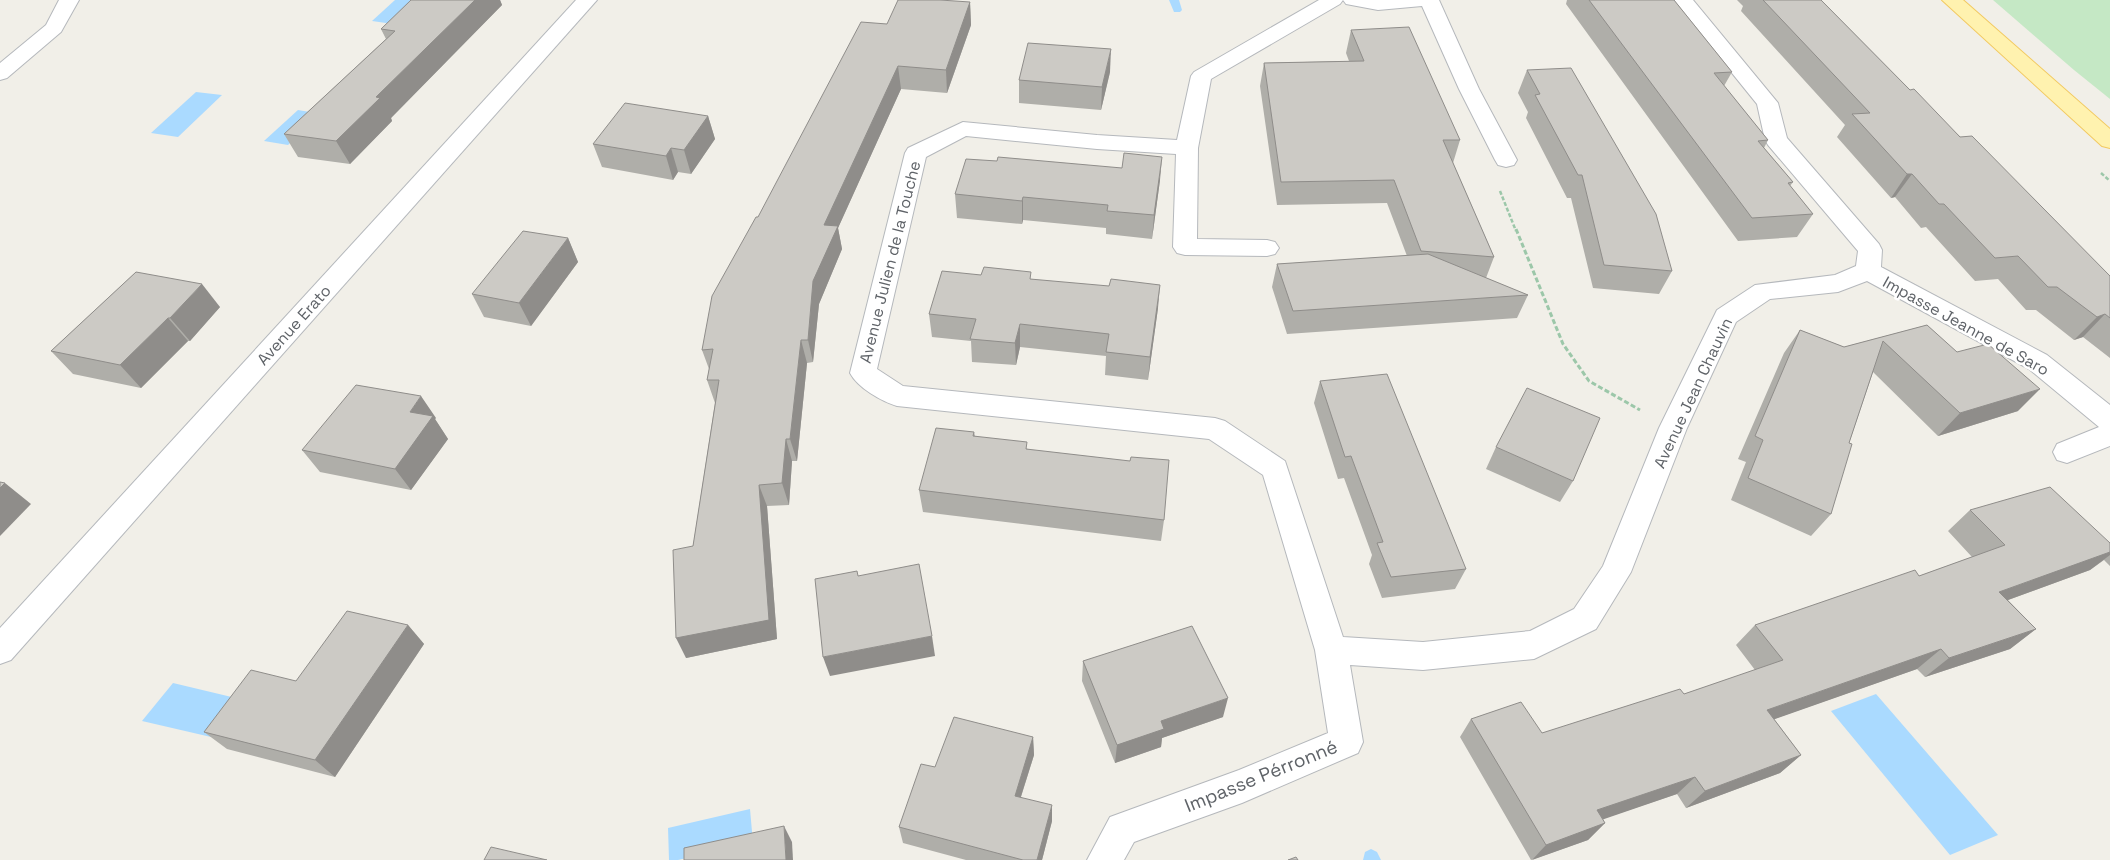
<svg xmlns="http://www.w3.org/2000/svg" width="2110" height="860" font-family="'Space Grotesk',sans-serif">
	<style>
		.green { fill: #c5e8c5 }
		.water { fill: #aadaff }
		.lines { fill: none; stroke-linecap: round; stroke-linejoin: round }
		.stream { fill: #aadaff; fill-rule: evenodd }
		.minor-casing { stroke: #b5b8bc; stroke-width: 2 }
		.major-casing { stroke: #f2c960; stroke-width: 2 }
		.path-far1 { stroke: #9cc7a9; stroke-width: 2.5; stroke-dasharray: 4 2; stroke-linecap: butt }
		.path { stroke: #9cc7a9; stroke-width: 3; stroke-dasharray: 5 2.5; stroke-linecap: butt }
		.minor { fill: #fff; fill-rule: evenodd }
		.major { fill: #fff2af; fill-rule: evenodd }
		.wall { fill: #afaea9 }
		.shaded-wall { fill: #8f8d8a }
		.building { fill: #cccac5; stroke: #8f8d8a }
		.labels { text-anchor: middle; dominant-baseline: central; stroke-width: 5; stroke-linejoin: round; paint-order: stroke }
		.street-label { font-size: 16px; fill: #5f6368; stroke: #fff }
		.near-street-label { font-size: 19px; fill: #5f6368; stroke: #fff }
	</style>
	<rect width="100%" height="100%" fill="#f1efe8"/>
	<polygon class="green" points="1993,0 2110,0 2110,99 2074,70"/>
	<g class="water">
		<polygon points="395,0 420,0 393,24 372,21"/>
		<polygon points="196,92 222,95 178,137 151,133"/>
		<polygon points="298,110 321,114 288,145 264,141"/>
		<polygon points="173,683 240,699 211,737 142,721"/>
		<polygon points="1876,694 1998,835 1950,855 1831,711"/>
		<polygon points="750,809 753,843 678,860 669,860 668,828"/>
	</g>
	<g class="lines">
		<g class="stream">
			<polygon points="1169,0 1179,0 1182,10 1180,12 1174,12"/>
			<polygon points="1371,849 1377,852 1381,860 1363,860 1365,852"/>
		</g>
		<defs>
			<g id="minor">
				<polygon points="59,0 79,0 61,32 7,78 0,80 0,63 46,25"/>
				<polygon points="576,0 597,0 11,660 0,664 0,628"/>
				<path d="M1319 0H1343L1340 4 1211 79 1198 148 1197 239 1267 240 1275 242 1279 248 1275 254 1267 256 1185 255 1177 253 1173 247 1176 154 1097 149 966 136 926 157 877 369 903 386 1215 418 1225 421 1285 461 1343 637 1423 642 1530 631 1574 609 1603 566 1659 428 1717 310 1755 285 1835 275 1856 266 1858 251 1768 145 1765 140 1757 104 1673 0H1693L1778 103 1787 138 1879 244 1882 250 1881 267 2047 355 2110 405V446L2067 463 2057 460 2053 452 2057 444 2099 427 2029 369 1867 281 1838 292 1770 299 1736 322 1687 428 1631 572 1596 629 1534 659 1423 670 1350 665 1363 742 1358 753 1242 803 1134 842 1124 860H1087L1110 817 1239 770 1328 733 1315 650 1263 475 1209 439 897 406C881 401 858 388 850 373L905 153 908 148 963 122 1097 135 1177 140 1191 76 1194 72Z"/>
				<polygon points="1343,0 1439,0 1479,89 1517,160 1514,165 1506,167 1498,165 1495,160 1459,89 1422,6 1378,10 1346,4"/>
			</g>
			<polygon id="major" points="1942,0 1963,0 2110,129 2110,148 2102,146"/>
		</defs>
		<use href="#minor" class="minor-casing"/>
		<use href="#major" class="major-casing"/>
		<g class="path-far1">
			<polyline points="2101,173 2110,181"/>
			<polyline points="1500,191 1516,231"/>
		</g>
		<polyline class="path" points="1516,229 1563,344 1589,381 1640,410"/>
		<use href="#minor" class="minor"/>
		<use href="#major" class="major"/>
	</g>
	<g class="wall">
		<polygon points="411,0 500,0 502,5 391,118 392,121 350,164 298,157 284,134 386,39 381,29"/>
		<polygon points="1567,0 1674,0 1732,72 1724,86 1768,140 1764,148 1793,182 1790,186 1813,214 1797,237 1738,241 1566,4"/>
		<polygon points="1737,0 1821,0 1910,90 2110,276 2110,358 2083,337 2074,340 2036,310 2026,310 1998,279 1975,281 1926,227 1921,228 1895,197 1891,198 1837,137 1845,125 1741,11 1743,6"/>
		<polygon points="970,2 971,25 947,93 901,89 838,228 842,249 819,304 813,362 807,363 797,461 792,461 789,505 767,506 777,639 686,658 693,546 715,403 707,380 709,369 702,350 758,217 887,24"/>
		<polygon points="1351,30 1460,140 1453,163 1494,257 1486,278 1528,295 1517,318 1287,334 1272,287 1277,264 1407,256 1387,203 1277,205 1260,86 1264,63 1349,61 1346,53"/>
		<polygon points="1527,70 1672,271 1659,294 1593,288 1571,198 1567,198 1526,118 1528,112 1518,93"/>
		<polygon points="1110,72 1101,110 1019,103 1019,80"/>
		<polygon points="708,116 715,139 691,174 678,172 673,180 602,167 593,144"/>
		<polygon points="1160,180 1152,239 1106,234 1106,228 1023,220 1022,224 957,218 955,194"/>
		<polygon points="568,238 578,262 531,326 484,317 472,294"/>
		<polygon points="136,272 220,307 190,341 188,341 141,388 73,374 51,351"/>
		<polygon points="1031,279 1158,308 1148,380 1105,375 1106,356 1020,347 1016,365 972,362 971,341 932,337 929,314"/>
		<polygon points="1927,325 2018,411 1938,436 1873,372 1849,443 1831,514 1811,536 1731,500 1746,462 1738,459 1784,353 1800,330 1844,347"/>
		<polygon points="1320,381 1466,569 1455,589 1382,598 1369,564 1372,555 1344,478 1338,479 1314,403"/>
		<polygon points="436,418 435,419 448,439 411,490 320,472 302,450"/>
		<polygon points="974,432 975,436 1028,449 1164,520 1161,541 923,512 919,490"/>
		<polygon points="1496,447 1573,481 1560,502 1486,469"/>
		<polygon points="1970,510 2110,543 2110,566 2104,560 2090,570 2008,600 2036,629 2010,649 1925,677 1917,669 1774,719 1801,755 1780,773 1686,808 1677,794 1602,819 1605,823 1588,840 1531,860 1460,737 1471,719 1542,733 1684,694 1755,670 1736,645 1755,625 1919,576 1972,557 1948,531"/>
		<polygon points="408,625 424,644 335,777 227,749 204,732 296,681"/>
		<polygon points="1083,661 1223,717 1162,738 1161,747 1115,763 1082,681"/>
		<polygon points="1033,737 1034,755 1021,797 1052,821 1042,860 966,860 903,843 899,827 935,767"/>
	</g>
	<g class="shaded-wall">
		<polygon points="475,0 500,0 502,5 391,118 392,121 350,164 336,141 376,97"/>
		<polygon points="970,2 971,25 947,93 946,70"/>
		<polygon points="1111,49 1110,72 1101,110 1102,87"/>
		<polygon points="898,66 901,89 838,228 842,249 819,304 813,362 808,340 813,281 824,225"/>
		<polygon points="708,116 715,139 691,174 684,150"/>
		<polygon points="671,148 678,172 673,180 666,156"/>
		<polygon points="1162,157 1160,180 1152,239 1154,215"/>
		<polygon points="1907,174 1912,174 1895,197 1891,198"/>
		<polygon points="1023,197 1023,220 1022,224 1022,201"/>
		<polygon points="568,238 578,262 531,326 519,303"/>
		<polygon points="202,284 220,307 190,341 170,318"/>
		<polygon points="1160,285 1158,308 1148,380 1150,357"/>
		<polygon points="2105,314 2083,337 2074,340 2097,317"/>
		<polygon points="168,318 188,341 141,388 120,365"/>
		<polygon points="1020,324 1020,347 1016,365 1015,343"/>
		<polygon points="801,340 807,363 797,461 790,439"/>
		<polygon points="2040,389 2018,411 1938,436 1960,413"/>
		<polygon points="421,396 436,418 435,419 448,439 411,490 395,469 410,412"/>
		<polygon points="786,439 792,461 789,505 782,483"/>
		<polygon points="5,483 31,504 0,536 0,488"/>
		<polygon points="759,485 767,506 777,639 686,658 676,638"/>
		<polygon points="2110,552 2110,555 2090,570 1975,612 1999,592"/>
		<polygon points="408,625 424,644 335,777 315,760"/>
		<polygon points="2036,629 2010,649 1925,677 1949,658"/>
		<polygon points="932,636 935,656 830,676 823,657"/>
		<polygon points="1941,649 1917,669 1747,729 1767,710"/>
		<polygon points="1228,698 1223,717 1162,738 1161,747 1115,763 1117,745 1161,721"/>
		<polygon points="1033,737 1034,755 1016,812 1015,796"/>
		<polygon points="1801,755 1780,773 1686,808 1705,791"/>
		<polygon points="1695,777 1677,794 1581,827 1597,810"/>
		<polygon points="1052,805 1052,821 1042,860 1037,860"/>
		<polygon points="1605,823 1588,840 1532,860 1546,845"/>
		<polygon points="784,826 792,842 793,860 786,860"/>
	</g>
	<g class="building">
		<polygon points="411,0 475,0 376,97 380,98 336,141 284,134 395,31 381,29"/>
		<polygon points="898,0 940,0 970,2 946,70 898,66 824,225 838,226 813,281 808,340 801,340 790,439 786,439 782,483 759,485 769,620 676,638 673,550 693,546 719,380 707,380 713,349 702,350 712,296 756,217 758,217 861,22 887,24"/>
		<polygon points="1589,0 1674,0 1732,72 1714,73 1768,140 1758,141 1793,182 1788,183 1813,214 1752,218"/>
		<polygon points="1763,0 1821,0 1910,90 1914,89 1960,137 1972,136 2110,276 2110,318 2105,314 2097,317 2057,287 2048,287 2018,256 1995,258 1944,204 1939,204 1912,174 1907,174 1852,114 1870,113"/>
		<polygon points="1409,27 1460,140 1443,140 1494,257 1421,251 1394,180 1281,182 1264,63 1364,61 1351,30"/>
		<polygon points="1028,43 1111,49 1102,87 1019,80"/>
		<polygon points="1571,68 1656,214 1672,271 1604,265 1582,175 1578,175 1535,95 1540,94 1527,70"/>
		<polygon points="625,103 708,116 684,150 671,148 666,156 593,144"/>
		<polygon points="1124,153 1162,157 1154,215 1107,211 1108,205 1023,197 1022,201 955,194 966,159 997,161 998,157 1122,168"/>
		<polygon points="523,231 568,238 519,303 472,294"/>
		<polygon points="1428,254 1528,295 1293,311 1277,264"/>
		<polygon points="984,267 1031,272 1030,279 1109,286 1111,279 1160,285 1150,357 1106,352 1109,334 1020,324 1015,343 970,339 976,319 929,314 942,271 981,275"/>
		<polygon points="136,272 202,284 170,318 168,318 120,365 51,351"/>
		<polygon points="1927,325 1957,352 1988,344 2040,389 1960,413 1883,341 1849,443 1852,444 1831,514 1748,478 1763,440 1755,436 1800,330 1844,347"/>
		<polygon points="1387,374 1466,569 1391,577 1377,543 1383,542 1351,456 1345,457 1320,381"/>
		<polygon points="356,385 421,396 410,412 433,416 395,469 302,450"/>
		<polygon points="1527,388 1600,418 1573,481 1496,447"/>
		<polygon points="936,428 974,432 973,436 1027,442 1026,449 1130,461 1131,457 1169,460 1164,520 919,490"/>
		<polygon points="0,482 5,483 0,488"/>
		<polygon points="2050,487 2110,543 2110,552 1999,592 2036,629 1949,658 1941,649 1767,710 1801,755 1705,791 1695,777 1597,810 1605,823 1546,845 1471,719 1521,702 1542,733 1680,689 1684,694 1783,660 1755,625 1915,570 1919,576 2005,545 1970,510"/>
		<polygon points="919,564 932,636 823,657 815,579 857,571 858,576"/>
		<polygon points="347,611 408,625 315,760 204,732 251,670 296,681"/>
		<polygon points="1192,626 1228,698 1161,721 1164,729 1117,745 1083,661"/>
		<polygon points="954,717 1033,737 1015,796 1052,805 1037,860 1023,860 899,827 921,764 935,767"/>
		<polygon points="784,826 786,860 684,860 684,848"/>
		<polygon points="491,847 547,860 484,860"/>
		<polygon points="1296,857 1298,860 1288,860"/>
	</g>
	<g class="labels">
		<g class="street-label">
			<text transform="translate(890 262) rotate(-76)">Avenue Julien de la Touche</text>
			<text transform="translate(294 325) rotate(-48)">Avenue Erato</text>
			<text transform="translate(1966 326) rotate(29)">Impasse Jeanne de Saro</text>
			<text transform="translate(1693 393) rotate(-65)">Avenue Jean Chauvin</text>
		</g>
		<g class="near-street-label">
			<text transform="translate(1261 776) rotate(-22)">Impasse Pérronné</text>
		</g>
	</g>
</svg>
